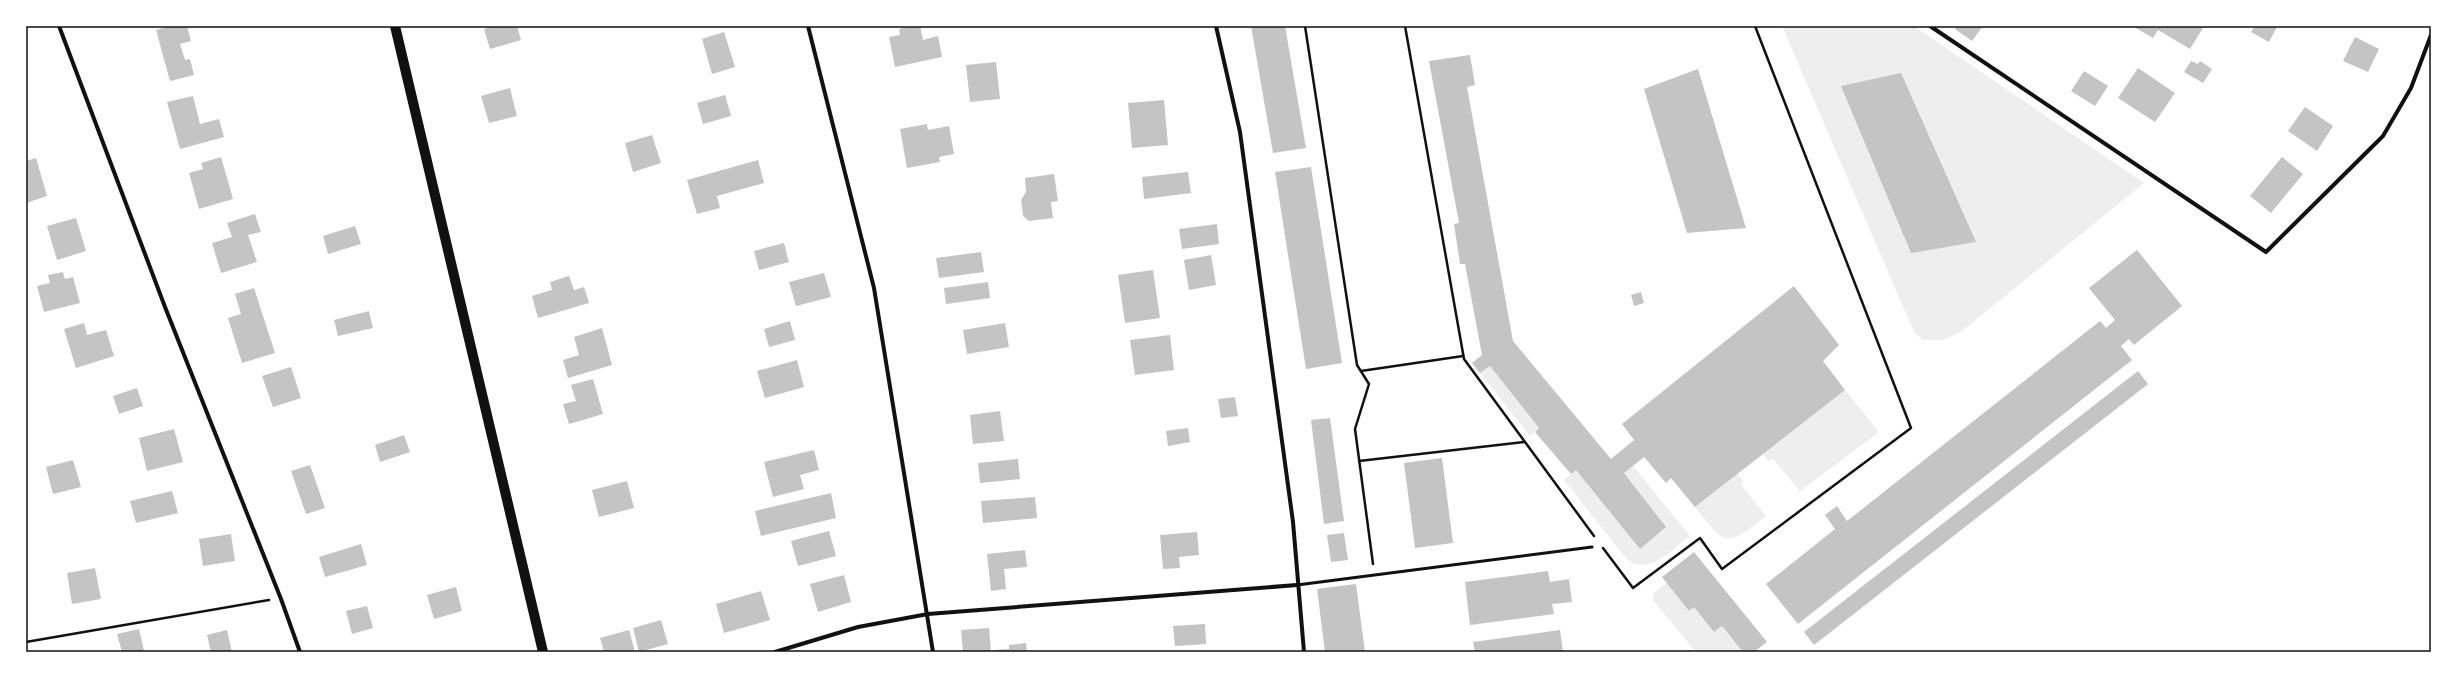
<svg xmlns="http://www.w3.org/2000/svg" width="2457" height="678" font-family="Helvetica,sans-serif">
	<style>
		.green { fill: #eee }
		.building { fill: #c4c4c4 }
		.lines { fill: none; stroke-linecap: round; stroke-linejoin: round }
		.path { stroke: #111; stroke-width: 2.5 }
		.service { stroke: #111; stroke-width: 3 }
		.minor { stroke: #111; stroke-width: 4 }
		.primary { stroke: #111; stroke-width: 10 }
		.neatline { fill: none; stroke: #111; stroke-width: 1.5 }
	</style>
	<rect width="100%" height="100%" fill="#fff"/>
	<g class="green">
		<polygon points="1782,26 1914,26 2144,183 1961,332 1943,340 1923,340 1914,332"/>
		<polygon points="1490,366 1539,428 1530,436 1480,373"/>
		<polygon points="1845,390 1879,432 1800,491 1773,459 1769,461 1763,454"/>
		<path d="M1633 466 1690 536C1672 549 1647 579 1625 557L1564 480 1576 470 1640 549 1666 527 1624 473Z"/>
		<path d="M1738 474 1744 482 1741 485 1766 516C1725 548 1727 547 1695 507Z"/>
		<polygon points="1667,583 1689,611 1694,607 1714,632 1722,626 1743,652 1696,652 1653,600 1654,593"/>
	</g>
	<g class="building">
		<polygon points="171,26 187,26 191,41 180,44 185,60 190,59 194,75 170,81 156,30"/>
		<polygon points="494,26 517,26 521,40 490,49 484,29"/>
		<polygon points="914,26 920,26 923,40 938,36 942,57 895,67 889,37 900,35 899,29"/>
		<polygon points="1251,26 1285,26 1306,148 1273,153"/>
		<polygon points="1957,26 1983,26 1972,41 1955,29"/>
		<polygon points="2137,26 2204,26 2190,49 2158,30 2153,38 2136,28"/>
		<polygon points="2255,26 2275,26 2277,27 2269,42 2251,32"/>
		<polygon points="724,32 735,67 712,74 702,39"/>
		<polygon points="2355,37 2379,49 2368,72 2343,61"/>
		<polygon points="1470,55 1475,85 1467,87 1513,341 1611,459 1634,440 1622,424 1794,286 1839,345 1823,361 1845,390 1695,507 1671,478 1666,483 1644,457 1624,473 1666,527 1640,549 1576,470 1571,474 1535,432 1539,428 1490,366 1480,373 1472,363 1482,355 1465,264 1460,264 1454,224 1459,223 1429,61"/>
		<polygon points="2191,61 2198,64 2200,61 2212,69 2203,83 2184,72"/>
		<polygon points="996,62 1000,99 970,102 966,65"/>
		<polygon points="2138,68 2175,93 2155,122 2118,98"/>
		<polygon points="1698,69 1746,228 1687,233 1644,89"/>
		<polygon points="2084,71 2108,86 2095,106 2071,91"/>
		<polygon points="1901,73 1976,242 1911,253 1841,86"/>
		<polygon points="510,88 517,116 489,123 481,96"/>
		<polygon points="725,95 731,116 703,124 697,103"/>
		<polygon points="193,96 200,124 219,119 224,137 180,149 167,102"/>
		<polygon points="1164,100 1168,145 1132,148 1128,103"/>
		<polygon points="2305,107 2333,126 2317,151 2288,131"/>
		<polygon points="927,124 928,130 949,126 954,154 939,157 940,162 907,168 900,129"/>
		<polygon points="652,135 661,163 633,172 625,143"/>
		<polygon points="221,157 233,199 199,209 189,173 203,169 201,163"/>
		<polygon points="2282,157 2303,174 2271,213 2250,196"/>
		<polygon points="36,158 47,196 26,203 26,161"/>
		<polygon points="758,160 764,183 717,196 720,208 697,214 687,180"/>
		<polygon points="1311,167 1342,363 1306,369 1275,172"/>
		<polygon points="1188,172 1191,193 1144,199 1142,177"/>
		<polygon points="1054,174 1058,201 1051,202 1053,218 1029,221 1023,216 1021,200 1026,192 1025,178"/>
		<polygon points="255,214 261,232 248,235 257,262 221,273 212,243 232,237 227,223"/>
		<polygon points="76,218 86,251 57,260 47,226"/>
		<polygon points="1217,224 1219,244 1182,249 1179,229"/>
		<polygon points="355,226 361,244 328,254 323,236"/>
		<polygon points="784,243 789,262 759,270 754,251"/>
		<polygon points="2137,250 2182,306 2134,345 2129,339 2121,346 2132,360 1798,624 1766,584 1835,529 1825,515 1837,506 1847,521 2100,321 2106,328 2115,320 2089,288"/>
		<polygon points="981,252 984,272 939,278 936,258"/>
		<polygon points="1211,255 1216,285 1189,290 1184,260"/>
		<polygon points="1153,270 1160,318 1125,323 1118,275"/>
		<polygon points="63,272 65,279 73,277 80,303 44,312 37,286 50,283 48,275"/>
		<polygon points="824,273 831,297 796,306 789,282"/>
		<polygon points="569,276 574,290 584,287 589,303 538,318 532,296 552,290 550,282"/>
		<polygon points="988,282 990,298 946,304 944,288"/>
		<polygon points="254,288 275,353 242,363 228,318 241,314 235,294"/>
		<polygon points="1641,292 1644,303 1634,306 1631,295"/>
		<polygon points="369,311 373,328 338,336 334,320"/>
		<polygon points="790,321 795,340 769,347 764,329"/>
		<polygon points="84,323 87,335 106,330 114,356 76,368 64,329"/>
		<polygon points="1005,323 1009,347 967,354 963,330"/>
		<polygon points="602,328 612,365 568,378 563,360 579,355 574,337"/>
		<polygon points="1170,335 1174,370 1135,375 1130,340"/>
		<polygon points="797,360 804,387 765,398 757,371"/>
		<polygon points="291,367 301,398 273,407 262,376"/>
		<polygon points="2138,371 2148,384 1814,645 1804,632"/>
		<polygon points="593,379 603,414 569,424 563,404 576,401 571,385"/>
		<polygon points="137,388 143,406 119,414 113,396"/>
		<polygon points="1235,397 1238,416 1221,418 1218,399"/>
		<polygon points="1000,411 1004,441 973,444 970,415"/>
		<polygon points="1330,418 1344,521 1324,524 1311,420"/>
		<polygon points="1188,428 1190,442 1168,446 1166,431"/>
		<polygon points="174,429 183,462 147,471 139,438"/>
		<polygon points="404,435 410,452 380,462 375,445"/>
		<polygon points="814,450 819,470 800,475 804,489 773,497 764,462"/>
		<polygon points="1442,458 1453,543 1415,548 1404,463"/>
		<polygon points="1018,459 1020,479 980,483 978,463"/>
		<polygon points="73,460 81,487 53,494 46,467"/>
		<polygon points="310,465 325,508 306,514 291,471"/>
		<polygon points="627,481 634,508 599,517 592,490"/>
		<polygon points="172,491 178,513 136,523 130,501"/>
		<polygon points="831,493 836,518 761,536 755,511"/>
		<polygon points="1035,497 1037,518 983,523 981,501"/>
		<polygon points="829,531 836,556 798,566 791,541"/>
		<polygon points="1197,532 1199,555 1179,557 1180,568 1163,569 1160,535"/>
		<polygon points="1344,533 1348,560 1331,562 1327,535"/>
		<polygon points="231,534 235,561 203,566 199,539"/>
		<polygon points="361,544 367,565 325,577 319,557"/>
		<polygon points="1025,550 1027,567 1004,569 1006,589 991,591 987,554"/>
		<polygon points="1694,552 1767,642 1754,652 1743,652 1722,626 1714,632 1694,607 1689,611 1662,577"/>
		<polygon points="95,568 101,599 72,604 67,573"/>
		<polygon points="1548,571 1550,582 1569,579 1572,602 1552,604 1554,614 1470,625 1465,582"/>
		<polygon points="844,575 851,602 818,612 810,584"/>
		<polygon points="1356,584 1365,652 1325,652 1317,589"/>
		<polygon points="456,587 462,611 434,619 427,595"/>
		<polygon points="761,591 770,620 724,633 716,604"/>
		<polygon points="367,606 373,628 352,634 346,611"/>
		<polygon points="661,620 668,644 639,652 633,628"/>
		<polygon points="1205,624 1206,644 1175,646 1173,626"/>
		<polygon points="989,628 991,652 963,652 961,630"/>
		<polygon points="139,629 144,651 122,652 117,634"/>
		<polygon points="227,630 232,652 211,652 207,635"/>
		<polygon points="629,630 635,652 604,652 600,638"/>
		<polygon points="1560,630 1563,652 1475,652 1473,642"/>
		<polygon points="1026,643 1027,652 993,652 993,650 1009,649 1009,645"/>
	</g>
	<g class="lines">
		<g class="path">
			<polyline points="1305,26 1357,365 1369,384 1355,429 1373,564"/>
			<polyline points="1405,26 1464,359 1594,536"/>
			<polyline points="1361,371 1463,356"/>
			<polyline points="1359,461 1524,442"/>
			<polyline points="1603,548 1633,588 1700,538 1722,569 1911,428 1755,26"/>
			<polyline points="26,642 269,600"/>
		</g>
		<polyline class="service" points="1297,585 1592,547"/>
		<g class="minor">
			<polyline points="59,26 165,307 281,599 300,652"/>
			<polyline points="808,26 874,288 933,652"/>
			<polyline points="1216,26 1240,132 1293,522 1304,652"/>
			<polyline points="1930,26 2266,252 2383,136 2411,88 2431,35"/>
			<polyline points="775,652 858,627 928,614 1297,585"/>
		</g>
		<polyline class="primary" points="395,26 543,652"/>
	</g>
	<rect width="2457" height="678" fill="none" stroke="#ffffff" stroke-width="54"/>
	<rect x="27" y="27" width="2403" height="624" class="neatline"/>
</svg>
